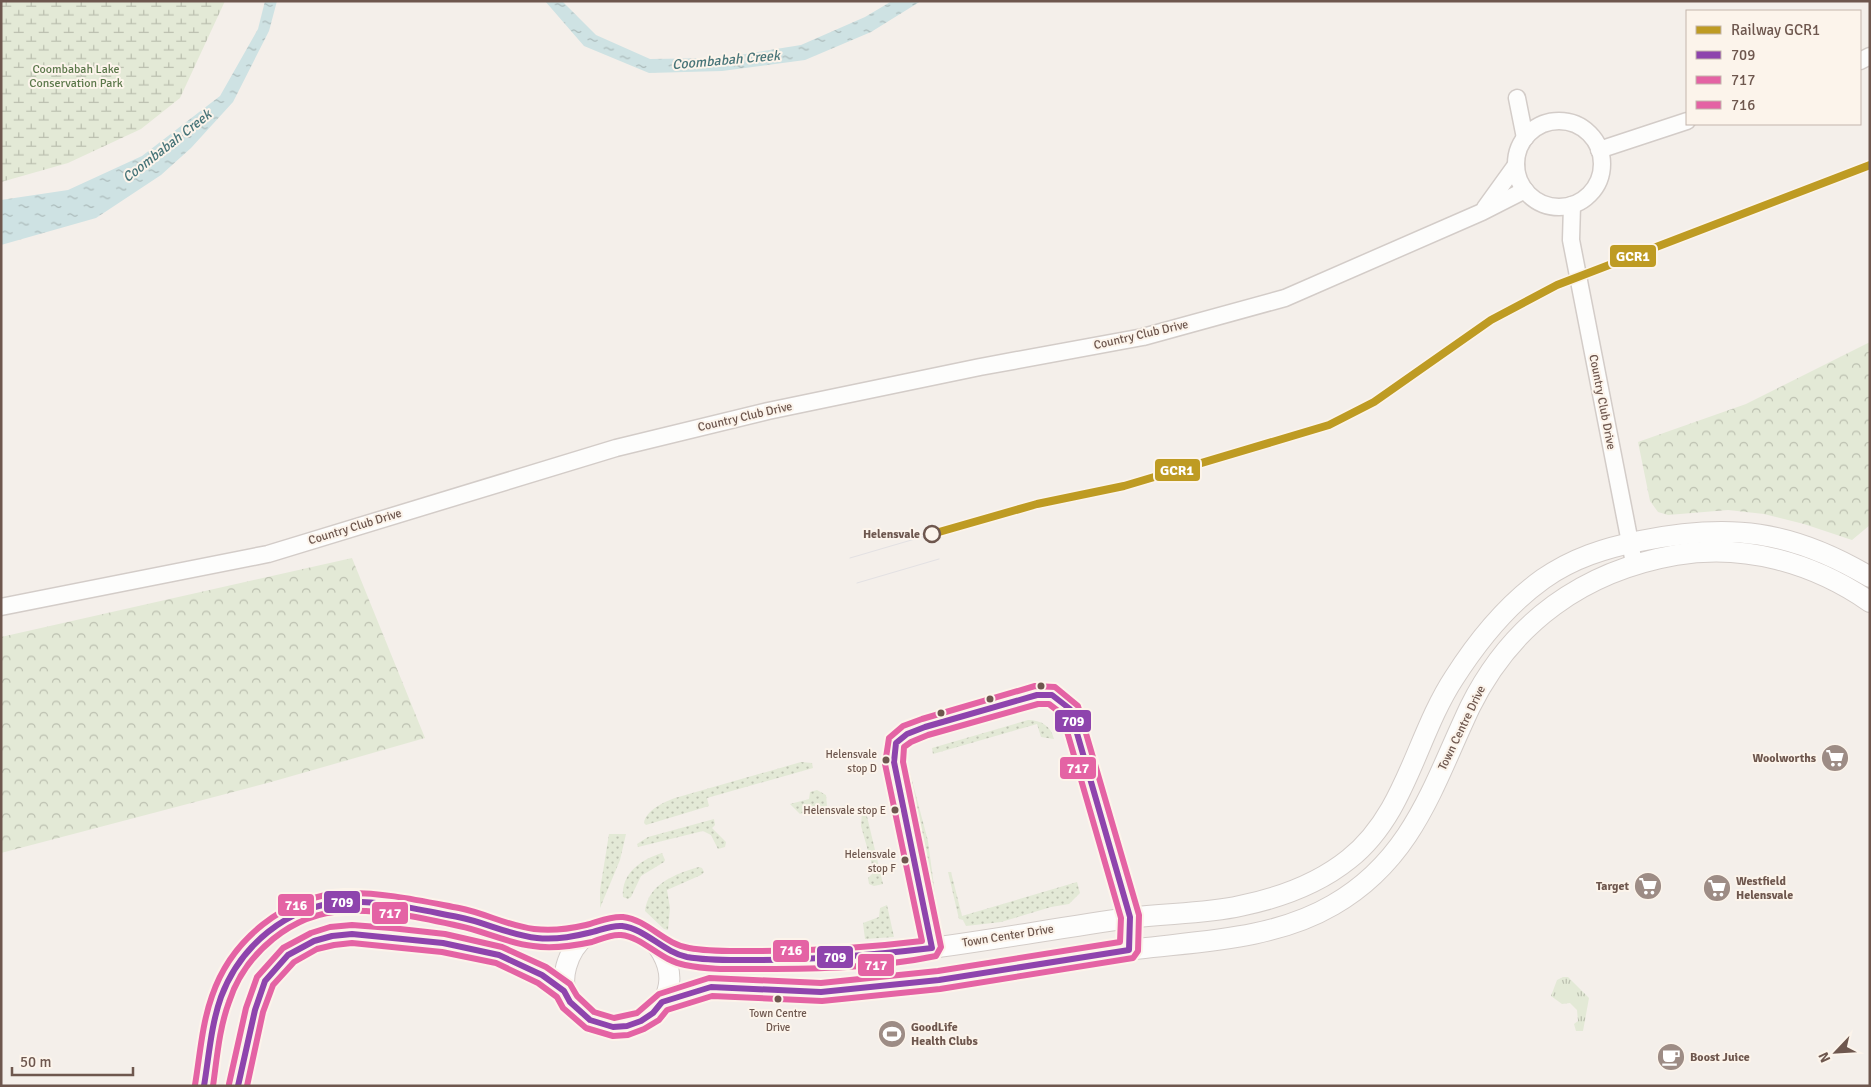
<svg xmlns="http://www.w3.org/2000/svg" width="1871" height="1087" font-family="Signika,sans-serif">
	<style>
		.grass { fill: url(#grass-dots) }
		.forest { fill: url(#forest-crowns) }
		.wetland { fill: url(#wetland-marsh) }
		.park { fill: url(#park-tufts) }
		.water { fill: url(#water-ripples) }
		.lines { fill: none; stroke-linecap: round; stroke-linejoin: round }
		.minor-casing { stroke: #d3ccc8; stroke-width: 19 }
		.tertiary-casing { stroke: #d3ccc8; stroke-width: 22 }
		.minor { stroke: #fdfdfc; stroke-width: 16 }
		.tertiary { stroke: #fdfdfc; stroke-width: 20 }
		.tram { stroke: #e3e1e3; stroke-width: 1 }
		.bus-1-casing { stroke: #fcf4eb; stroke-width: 10 }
		.bus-2-casing { stroke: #fcf4eb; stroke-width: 10 }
		.bus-3-casing { stroke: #fcf4eb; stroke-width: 10 }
		.bus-1 { stroke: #8e44ad; stroke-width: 6 }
		.bus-2 { stroke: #e463a4; stroke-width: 6 }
		.bus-3 { stroke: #e463a4; stroke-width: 6 }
		.rail-1-casing { stroke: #fcf4eb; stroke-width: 11 }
		.rail-1 { stroke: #be9b23; stroke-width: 8 }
		.stop-dot { fill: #fcf4eb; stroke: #6e574e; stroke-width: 2.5 }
		.bus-dot { fill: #6e574e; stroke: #fcf4eb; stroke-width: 2 }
		.labels { text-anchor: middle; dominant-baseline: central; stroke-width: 4; stroke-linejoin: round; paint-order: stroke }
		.bus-label { font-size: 11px; fill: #6e574e; stroke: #fcf4eb; text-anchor: end }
		.park-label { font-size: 12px; fill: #5c784b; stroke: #fcf4eb }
		.street-label { font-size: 12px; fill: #6e574e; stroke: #fcf4eb }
		.stop-label { font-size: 12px; font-weight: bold; fill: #6e574e; stroke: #fcf4eb; text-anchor: end }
		.poi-label { font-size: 12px; font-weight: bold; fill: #6e574e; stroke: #fcf4eb; text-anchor: start }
		.water-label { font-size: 14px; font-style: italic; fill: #477478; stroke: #fcf4eb }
		.line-badge { stroke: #fcf4eb; stroke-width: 2 }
		.badge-label { font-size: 14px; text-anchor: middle; font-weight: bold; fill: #fff }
	</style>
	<defs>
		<pattern id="grass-dots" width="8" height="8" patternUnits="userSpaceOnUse" patternTransform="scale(1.25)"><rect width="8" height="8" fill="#e3e9d6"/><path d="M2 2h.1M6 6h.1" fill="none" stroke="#bcc0b0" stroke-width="1.8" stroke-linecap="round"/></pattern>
		<pattern id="forest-crowns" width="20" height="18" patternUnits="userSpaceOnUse" patternTransform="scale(1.25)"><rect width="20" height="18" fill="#e3e9d6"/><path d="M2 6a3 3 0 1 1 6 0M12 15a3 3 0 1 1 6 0" fill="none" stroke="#bcc0b0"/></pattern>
		<pattern id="wetland-marsh" width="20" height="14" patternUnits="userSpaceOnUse" patternTransform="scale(1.25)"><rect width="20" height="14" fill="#e3e9d6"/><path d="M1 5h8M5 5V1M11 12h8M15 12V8" fill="none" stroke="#bcc0b0"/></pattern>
		<pattern id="park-tufts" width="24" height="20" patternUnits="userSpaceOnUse" patternTransform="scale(1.25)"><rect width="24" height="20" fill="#e3e9d6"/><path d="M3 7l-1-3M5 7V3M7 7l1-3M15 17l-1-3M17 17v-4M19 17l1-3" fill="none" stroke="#bcc0b0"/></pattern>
		<pattern id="water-ripples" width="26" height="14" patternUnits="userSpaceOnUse" patternTransform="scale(1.25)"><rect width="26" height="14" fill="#cee2e3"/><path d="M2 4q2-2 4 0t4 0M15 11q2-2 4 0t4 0" fill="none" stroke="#abbaba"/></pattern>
	</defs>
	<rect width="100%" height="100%" fill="#f4efea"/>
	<g class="grass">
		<path d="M1028 720C1041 720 1051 726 1054 739L1041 737 1037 724 933 754 932 748Z"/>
		<path d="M801 762 812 763 813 768 707 798 709 806 646 825 644 823C646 810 664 802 675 798Z"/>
		<polygon points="905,764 909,769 928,841 939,924 937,925 924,847"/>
		<polygon points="817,790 826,795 827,806 800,814 790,804 809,799 810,792"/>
		<polygon points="862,811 866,812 883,884 874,886 869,884 868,878 874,872 861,826"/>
		<polygon points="714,819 715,825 712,828 726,842 725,847 718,849 711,835 703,831 638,847 637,844 648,837"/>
		<polygon points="609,834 626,834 620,860 600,908 600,890"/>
		<path d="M662 853 665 860 664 862 641 876 631 897 628 899 623 897C621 873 642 859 662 853Z"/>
		<path d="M699 867 702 868 704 872 701 875 667 890 670 908 668 930 664 929 645 911C648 884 675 874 699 867Z"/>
		<polygon points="948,872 951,872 962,916 1077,882 1080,893 1069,904 1051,907 1001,922 966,926 963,920 959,919"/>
		<polygon points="887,905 894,937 865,939 863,923 879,917 880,908"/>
	</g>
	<g class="forest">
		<polygon points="1870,342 1870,525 1852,540 1804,524 1764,514 1728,510 1668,515 1658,512 1650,501 1638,442 1746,404"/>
		<polygon points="352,558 425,738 271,782 1,853 1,637"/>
	</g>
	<polygon class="wetland" points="1,1 225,1 180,98 141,129 68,163 1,182"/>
	<polygon class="park" points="1563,977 1568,977 1589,998 1583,1031 1576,1031 1574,1024 1578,1021 1577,1010 1570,1003 1562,1004 1551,996 1557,980"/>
	<g class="water">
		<polygon points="265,1 277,1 269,31 233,102 191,148 161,175 96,218 1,245 1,200 68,190 142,156 220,96 258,29"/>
		<polygon points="545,1 562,1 596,35 650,59 721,58 801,45 865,17 892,1 921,1 871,32 805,60 722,71 649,73 584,46"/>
	</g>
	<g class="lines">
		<defs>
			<g id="minor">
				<polyline points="1860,61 1870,56"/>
				<polyline points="1517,98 1525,138"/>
				<circle cx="1559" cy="164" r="43"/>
				<polyline points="1599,150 1687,121"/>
				<polyline points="1572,205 1571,240 1634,563"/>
				<polyline points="1485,208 1516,165"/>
				<polyline points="1,607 268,554 616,448 768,411 980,367 1143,337 1285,298 1482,212 1525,190"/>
			</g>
			<g id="tertiary">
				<path d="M615 926C636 927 652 935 662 953 695 1012 608 1055 571 1003 556 982 568 949 587 935 596 928 605 927 615 926Z"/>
				<path d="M656 943C693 962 726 960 766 961 888 961 1008 935 1129 918 1166 913 1204 914 1240 906 1279 898 1318 884 1349 859 1406 814 1416 736 1454 678 1477 642 1508 604 1543 579 1573 558 1605 548 1640 541 1730 523 1791 530 1870 577"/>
				<path d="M662 1002C678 997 693 990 709 987 746 982 784 993 822 991 842 991 864 987 885 985 962 977 1038 963 1114 952 1186 941 1268 943 1333 905 1413 859 1433 785 1470 707 1512 622 1584 571 1676 555 1744 543 1814 563 1870 602"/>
				<path d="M204 1086C209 1056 211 1025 221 997 237 946 291 902 346 902 368 902 391 907 413 910 429 913 446 914 462 918 475 921 488 928 501 931 530 939 558 938 587 934"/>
				<path d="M238 1086C247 1046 250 997 277 965 314 922 375 935 424 941 449 944 477 947 502 956 525 965 544 977 564 991"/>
			</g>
		</defs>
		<use href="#minor" class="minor-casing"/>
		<use href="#tertiary" class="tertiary-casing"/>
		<use href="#minor" class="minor"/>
		<use href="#tertiary" class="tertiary"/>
		<g class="tram">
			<polyline points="850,558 932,534"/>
			<polyline points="857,583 939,559"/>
		</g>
		<defs>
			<path id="bus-1" d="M204 1086C209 1056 211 1025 221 997 240 946 287 906 343 902 381 900 421 910 458 917 485 922 509 935 537 938 554 940 572 937 588 933 599 931 610 925 622 926 646 929 663 952 687 957 710 961 733 960 756 960 815 960 873 955 932 948L894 762 896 743 907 734 925 727 1037 695H1052L1070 709 1130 917 1129 950 939 980 821 992 711 987 662 1002 653 1013 641 1021 627 1026 613 1027 590 1020 570 1002 564 991 542 975 499 955 443 943 352 934 332 936 314 941 288 955 265 981 255 1010 238 1086"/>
			<path id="bus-2" d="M213 1086C217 1058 219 1029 229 1002 245 953 292 913 345 911 383 909 422 918 459 926 484 931 507 943 533 946 552 949 573 946 592 942 601 939 611 934 621 935 643 937 661 961 685 965 709 970 733 969 757 969 816 969 878 968 936 956L941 947 903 762 904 747 911 742 928 735 1038 704H1049L1062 714 1121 918 1120 942 938 971 821 983 709 978 659 994 637 1013 614 1018 594 1012 577 996 570 984 546 967 502 947 445 934 391 928 352 925 330 927 311 933 283 948 257 977 246 1008 229 1084"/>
			<path id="bus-3" d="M195 1085C200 1055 202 1024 212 996 231 940 284 896 344 893 382 892 422 901 459 908 485 913 508 926 534 929 551 931 569 929 586 925 598 922 610 916 623 917 648 920 664 944 689 948 710 952 732 951 754 951 810 951 866 948 922 941L885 764 889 738 903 726 922 719 1035 686 1055 687 1078 706 1139 915 1138 951 1133 958 940 989 822 1001 712 996 667 1010 659 1020 644 1029 628 1035 613 1036 586 1028 563 1008 557 997 538 983 496 963 442 952 352 943 334 945 317 949 294 962 273 985 263 1012 247 1086"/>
		</defs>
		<use href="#bus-1" class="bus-1-casing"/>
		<use href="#bus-2" class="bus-2-casing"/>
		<use href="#bus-3" class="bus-3-casing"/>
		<use href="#bus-1" class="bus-1"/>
		<use href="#bus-2" class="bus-2"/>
		<use href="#bus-3" class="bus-3"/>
		<defs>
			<polyline id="rail-1" points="932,534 1037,504 1124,486 1329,425 1374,402 1491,320 1557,285 1870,165"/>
		</defs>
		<use href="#rail-1" class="rail-1-casing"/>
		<use href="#rail-1" class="rail-1"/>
	</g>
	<defs>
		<symbol id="supermarket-disc" viewBox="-11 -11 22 22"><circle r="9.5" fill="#9d8c85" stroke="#fcf4eb"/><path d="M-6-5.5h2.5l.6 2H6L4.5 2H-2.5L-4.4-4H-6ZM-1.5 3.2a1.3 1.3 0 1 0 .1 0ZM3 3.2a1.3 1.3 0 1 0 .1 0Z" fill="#fff"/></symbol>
		<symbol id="stadium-disc" viewBox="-11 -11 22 22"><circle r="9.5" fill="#9d8c85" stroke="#fcf4eb"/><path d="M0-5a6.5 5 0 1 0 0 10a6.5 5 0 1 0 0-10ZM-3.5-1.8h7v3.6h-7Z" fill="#fff"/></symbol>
		<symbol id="cafe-disc" viewBox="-11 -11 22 22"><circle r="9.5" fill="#9d8c85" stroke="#fcf4eb"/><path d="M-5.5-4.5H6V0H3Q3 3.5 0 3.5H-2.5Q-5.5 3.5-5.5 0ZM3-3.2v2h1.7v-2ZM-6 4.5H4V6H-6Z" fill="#fff"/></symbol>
	</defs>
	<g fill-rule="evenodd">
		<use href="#supermarket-disc" x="1819" y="742" width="32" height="32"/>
		<use href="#supermarket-disc" x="1632" y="870" width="32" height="32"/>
		<use href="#supermarket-disc" x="1701" y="872" width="32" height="32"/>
		<use href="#stadium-disc" x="876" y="1018" width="32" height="32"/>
		<use href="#cafe-disc" x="1655" y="1041" width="32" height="32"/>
	</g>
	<circle class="stop-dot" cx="932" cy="534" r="8"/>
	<g class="bus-dot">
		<circle cx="1041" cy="686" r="4.5"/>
		<circle cx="990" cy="699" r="4.5"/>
		<circle cx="941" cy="713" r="4.5"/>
		<circle cx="886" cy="760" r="4.5"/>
		<circle cx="895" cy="810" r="4.5"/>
		<circle cx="905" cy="860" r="4.5"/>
		<circle cx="778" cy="999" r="4.5"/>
	</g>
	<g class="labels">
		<g class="bus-label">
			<text x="877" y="754">Helensvale<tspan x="877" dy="14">stop D</tspan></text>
			<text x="886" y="810">Helensvale stop E</text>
			<text x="896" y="854">Helensvale<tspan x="896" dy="14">stop F</tspan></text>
			<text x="778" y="1013" text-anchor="middle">Town Centre<tspan x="778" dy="14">Drive</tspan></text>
		</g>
		<g class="park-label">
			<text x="76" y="69">Coombabah Lake<tspan x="76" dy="14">Conservation Park</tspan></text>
		</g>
		<g class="street-label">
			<text transform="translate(1141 335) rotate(-13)">Country Club Drive</text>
			<text transform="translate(1602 402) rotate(79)">Country Club Drive</text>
			<text transform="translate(745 417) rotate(-13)">Country Club Drive</text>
			<text transform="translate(355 527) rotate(-17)">Country Club Drive</text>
			<text transform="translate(1462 728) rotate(-64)">Town Centre Drive</text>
			<text transform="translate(1008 936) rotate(-9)">Town Center Drive</text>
		</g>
		<g class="stop-label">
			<text x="920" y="534">Helensvale</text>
		</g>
		<g class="poi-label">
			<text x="1816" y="758" text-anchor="end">Woolworths</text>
			<text x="1736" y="881">Westfield<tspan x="1736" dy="14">Helensvale</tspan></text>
			<text x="1629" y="886" text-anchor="end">Target</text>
			<text x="911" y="1027">GoodLife<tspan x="911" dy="14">Health Clubs</tspan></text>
			<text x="1690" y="1057">Boost Juice</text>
		</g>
		<g class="water-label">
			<text transform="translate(726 60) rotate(-5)">Coombabah Creek</text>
			<text transform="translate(167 146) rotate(-38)">Coombabah Creek</text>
		</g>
	</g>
	<g class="line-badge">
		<rect x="1609" y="244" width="48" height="24" rx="5" fill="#be9b23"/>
		<rect x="1154" y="458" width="47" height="24" rx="5" fill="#be9b23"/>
		<rect x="1054" y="709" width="38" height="24" rx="5" fill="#8e44ad"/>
		<rect x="1059" y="756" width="38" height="24" rx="5" fill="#e463a4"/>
		<rect x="323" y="890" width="38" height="24" rx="5" fill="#8e44ad"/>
		<rect x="277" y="893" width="38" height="24" rx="5" fill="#e463a4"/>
		<rect x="371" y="901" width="38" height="24" rx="5" fill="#e463a4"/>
		<rect x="772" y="939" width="38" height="24" rx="5" fill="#e463a4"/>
		<rect x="816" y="945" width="38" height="24" rx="5" fill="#8e44ad"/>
		<rect x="857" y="953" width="38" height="24" rx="5" fill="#e463a4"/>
	</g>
	<g class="badge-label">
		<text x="1633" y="261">GCR1</text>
		<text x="1177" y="475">GCR1</text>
		<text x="1073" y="726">709</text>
		<text x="1078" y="773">717</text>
		<text x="342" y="907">709</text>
		<text x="296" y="910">716</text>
		<text x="390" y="918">717</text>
		<text x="791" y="955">716</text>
		<text x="835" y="962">709</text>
		<text x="876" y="970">717</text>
	</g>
	<rect width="1871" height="1087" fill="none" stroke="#6e574e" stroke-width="5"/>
	<rect x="1686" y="10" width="175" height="115" fill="#fcf4eb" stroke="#c3b5ac"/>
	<rect x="1696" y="26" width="25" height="8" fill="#be9b23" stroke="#c3b5ac"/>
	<text x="1731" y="35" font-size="15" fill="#6e574e">Railway GCR1</text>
	<rect x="1696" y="51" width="25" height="8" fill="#8e44ad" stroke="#c3b5ac"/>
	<text x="1731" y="60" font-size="15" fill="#6e574e">709</text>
	<rect x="1696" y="76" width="25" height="8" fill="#e463a4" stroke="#c3b5ac"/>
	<text x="1731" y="85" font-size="15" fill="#6e574e">717</text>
	<rect x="1696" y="101" width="25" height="8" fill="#e463a4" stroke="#c3b5ac"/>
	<text x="1731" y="110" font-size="15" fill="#6e574e">716</text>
	<g transform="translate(1836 1052) rotate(245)" stroke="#fcf4eb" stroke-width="4" paint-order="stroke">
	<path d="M0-4L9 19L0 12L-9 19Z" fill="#6e574e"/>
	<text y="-8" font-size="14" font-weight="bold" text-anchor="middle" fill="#6e574e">N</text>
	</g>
	<path d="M12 1067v8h121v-8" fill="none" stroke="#6e574e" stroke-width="2.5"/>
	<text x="20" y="1067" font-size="15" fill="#6e574e" stroke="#fcf4eb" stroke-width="4" paint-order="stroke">50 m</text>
</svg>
